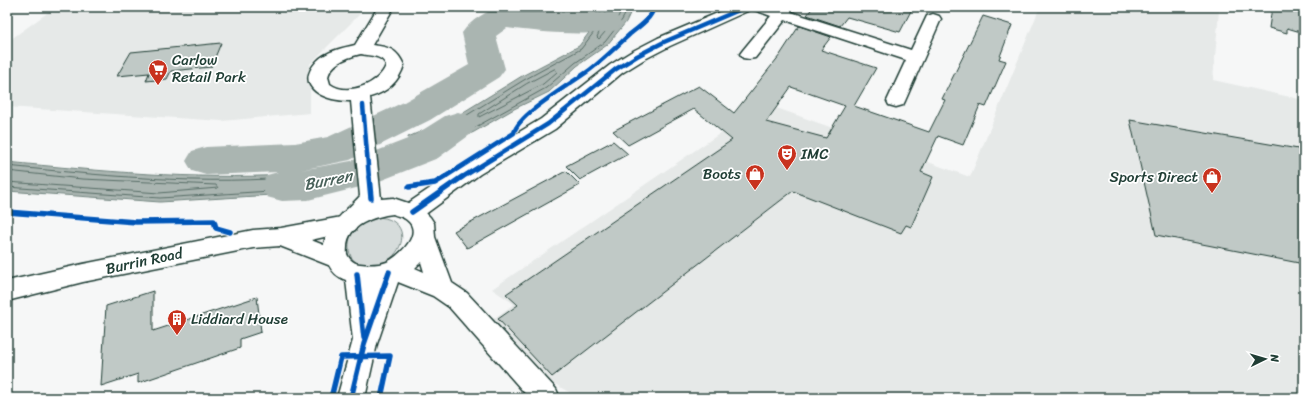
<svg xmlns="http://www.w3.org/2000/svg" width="1311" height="405" font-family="Sriracha,sans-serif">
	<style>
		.built { fill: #e6e9e8 }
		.green { fill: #d6dcdb; stroke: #7a8c88 }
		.water { fill: #aab5b1; stroke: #72857f }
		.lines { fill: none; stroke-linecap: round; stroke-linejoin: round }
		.shore { stroke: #576d66; stroke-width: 1 }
		.river { fill: #aab5b1; fill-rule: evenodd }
		.building { fill: #c0c9c6; stroke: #1f3d34; fill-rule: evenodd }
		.minor-casing { stroke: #1f3d34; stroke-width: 3 }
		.tertiary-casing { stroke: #1f3d34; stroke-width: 3 }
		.minor { fill: #fff; fill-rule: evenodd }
		.tertiary { fill: #fff; fill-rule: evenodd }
		.cycleway-far1-casing { stroke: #fff; stroke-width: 6 }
		.cycleway-casing { stroke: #fff; stroke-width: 8 }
		.cycleway-far1 { stroke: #0057b8; stroke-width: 4.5 }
		.cycleway { stroke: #0057b8; stroke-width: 5.5 }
		.labels { text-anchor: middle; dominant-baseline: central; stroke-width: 3.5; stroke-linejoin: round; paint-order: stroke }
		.poi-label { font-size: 15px; fill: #1f3d34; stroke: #fff; text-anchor: start }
		.street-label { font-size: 15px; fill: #1f3d34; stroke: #fff }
		.water-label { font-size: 16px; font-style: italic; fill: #49615a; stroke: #fff }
	</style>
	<rect width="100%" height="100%" fill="#f6f7f7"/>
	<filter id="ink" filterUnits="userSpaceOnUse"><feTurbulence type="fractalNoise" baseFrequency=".025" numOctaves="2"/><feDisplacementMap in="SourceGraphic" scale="8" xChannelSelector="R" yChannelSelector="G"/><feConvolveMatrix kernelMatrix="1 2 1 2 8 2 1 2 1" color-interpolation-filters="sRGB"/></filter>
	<g filter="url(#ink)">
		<g class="built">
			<polygon points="50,7 367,7 310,64 310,113 222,121 7,107 7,42 50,11"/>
			<polygon points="1040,7 1206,7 1219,11 1213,80 1304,100 1304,398 579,398 548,380 493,319 514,304 492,289 728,128 746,97 970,177"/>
		</g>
		<path class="green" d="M375 217C420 217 403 271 363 265 344 262 346 235 358 225 362 221 370 219 375 217Z"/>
		<g class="water">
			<polygon points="596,7 633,7 626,22 607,45 577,66 549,92 514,109 474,132 410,161 408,137 457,116 522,76 579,46 591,30 597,15"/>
			<path d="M7 162C99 171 193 180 286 175 303 174 320 171 337 168L338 187 319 192 160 202 7 191Z"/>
		</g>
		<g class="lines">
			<g class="shore">
				<polyline points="600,7 601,16 594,32 581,49 524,80 459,120 413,140 414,154 472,129 546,88 575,63 605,42 622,20 629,7"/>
				<polyline points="605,7 606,17 597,37 599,39 618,17 623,7"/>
				<polygon points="555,69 557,72 543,84 479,117 479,114 526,84"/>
				<path d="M7 166C115 177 224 188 332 173L334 175 333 184 318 188 160 198 7 187"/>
				<polyline points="7,171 82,179 216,185 218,188 159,193 7,182"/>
			</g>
			<path class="river" d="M501 7 536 12 605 13 617 16 621 23 617 30C587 37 538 32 507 28L496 36 505 69 499 77 430 120 350 160 301 170 351 161 410 138 445 116 458 112 471 116 477 125 471 134 438 158 372 184 308 200 282 201 267 197 261 186 267 175 278 172 206 175 192 171 186 161 192 151 206 147 295 143 328 137 404 102 469 65 462 33C471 20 486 11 501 7Z"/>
		</g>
		<g class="building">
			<polygon points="813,7 913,7 900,32 847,17 840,26 807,15"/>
			<polygon points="1272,7 1280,7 1304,13 1304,33 1287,28 1287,33 1269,28"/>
			<path d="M983 16 1012 25 999 59 1006 61 986 107 980 105 963 145 938 136 921 172 933 177 911 227 906 225 901 233 793 191 552 377 498 319 518 305 506 294 732 140 694 109 628 145 613 131 699 86 734 113 780 55 799 26 831 37 821 50 876 68 854 106 929 132 945 100 942 99ZM791 87 845 106 826 138 766 122Z"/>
			<polygon points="221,43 211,67 171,71 167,79 146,81 149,73 117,76 131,52"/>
			<polygon points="1130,120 1304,150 1304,264 1156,235"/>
			<polygon points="613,141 628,154 580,180 566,166"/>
			<polygon points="566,171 580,185 467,248 454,231"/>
			<polygon points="153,291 153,331 257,297 261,332 240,339 240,348 138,383 138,374 101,386 106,306"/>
		</g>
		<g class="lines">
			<defs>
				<g id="minor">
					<polygon points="732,7 795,7 791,12 911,50 927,16 933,14 939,16 941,19 905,101 903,105 896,107 889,105 887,101 906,60 785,20 755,58 749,59 743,58 740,54 743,50 771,16 752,9 670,46 643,60 622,73 555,129 480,174 420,218 412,220 404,218 401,212 404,206 466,164 541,119 610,65 631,52 658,38"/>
					<polygon points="347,216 355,218 358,224 355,230 311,240 344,253 347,259 344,265 336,268 280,246 253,248 83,282 7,301 7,281 83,264 253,230 281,228"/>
				</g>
				<path id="tertiary" d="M378 7H394L372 45C389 47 397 49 404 65 399 82 387 92 370 97L381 199 393 198 420 207 430 217 434 223 435 237 452 283 467 293 556 389 560 398H529L449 307 433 296 398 282 377 344 365 398H337L353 340 346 280C337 277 332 272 328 263 313 234 343 215 360 196L351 101C327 102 292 88 317 61 327 51 342 48 355 45ZM361 54C370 56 382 55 386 65 380 84 347 97 330 84L328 77C331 63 348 57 361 54ZM393 214C396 216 401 216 404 218 426 231 401 255 387 262 379 265 369 265 360 264 355 264 350 260 348 256 346 253 347 249 347 247 347 225 375 216 393 214ZM421 262 424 272 415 268Z"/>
			</defs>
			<use href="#minor" class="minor-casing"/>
			<use href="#tertiary" class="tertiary-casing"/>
			<use href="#minor" class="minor"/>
			<use href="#tertiary" class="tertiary"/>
			<defs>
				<g id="cycleway-far1">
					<polyline points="363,105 369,178"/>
					<path d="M443 178 514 133C518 114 574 82 591 69 605 58 617 46 630 34 639 27 652 18 654 7"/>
					<polyline points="461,178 548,124 616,69 637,56 664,42 746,7"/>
				</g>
				<g id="cycleway">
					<polyline points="369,177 371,198"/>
					<polyline points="409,187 435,183 445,177"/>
					<polyline points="7,212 136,222 214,221 216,228 230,232"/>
					<polyline points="412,212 462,177"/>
					<polyline points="357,274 364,338"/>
					<polyline points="331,398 341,357 390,356 381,398"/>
					<polyline points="351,398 364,344 389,272"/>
				</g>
			</defs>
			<use href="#cycleway-far1" class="cycleway-far1-casing"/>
			<use href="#cycleway" class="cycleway-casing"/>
			<use href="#cycleway-far1" class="cycleway-far1"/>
			<use href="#cycleway" class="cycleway"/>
		</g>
	</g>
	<defs>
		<symbol id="supermarket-pin" viewBox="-11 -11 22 30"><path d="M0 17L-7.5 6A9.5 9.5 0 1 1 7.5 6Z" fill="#c8321e" stroke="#fff"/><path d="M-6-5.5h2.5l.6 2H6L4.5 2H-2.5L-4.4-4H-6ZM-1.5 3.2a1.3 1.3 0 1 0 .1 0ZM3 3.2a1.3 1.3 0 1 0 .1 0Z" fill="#fff"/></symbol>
		<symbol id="theatre-pin" viewBox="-11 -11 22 30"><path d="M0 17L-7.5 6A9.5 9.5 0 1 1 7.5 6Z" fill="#c8321e" stroke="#fff"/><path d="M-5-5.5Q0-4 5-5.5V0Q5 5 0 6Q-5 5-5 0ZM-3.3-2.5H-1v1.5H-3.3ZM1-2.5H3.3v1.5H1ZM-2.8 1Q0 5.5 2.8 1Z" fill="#fff"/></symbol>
		<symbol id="shop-pin" viewBox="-11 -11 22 30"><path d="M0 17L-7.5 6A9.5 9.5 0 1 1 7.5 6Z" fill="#c8321e" stroke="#fff"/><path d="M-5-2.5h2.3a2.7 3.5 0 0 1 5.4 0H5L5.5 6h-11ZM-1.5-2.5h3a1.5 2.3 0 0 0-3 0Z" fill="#fff"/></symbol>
		<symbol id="building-pin" viewBox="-11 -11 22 30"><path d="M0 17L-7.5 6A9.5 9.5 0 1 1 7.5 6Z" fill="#c8321e" stroke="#fff"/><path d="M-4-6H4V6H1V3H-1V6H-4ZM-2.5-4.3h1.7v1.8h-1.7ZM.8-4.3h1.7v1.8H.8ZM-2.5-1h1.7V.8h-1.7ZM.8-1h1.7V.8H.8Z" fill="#fff"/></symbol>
	</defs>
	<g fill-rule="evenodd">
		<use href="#supermarket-pin" x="147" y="58" width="22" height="30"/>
		<use href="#theatre-pin" x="776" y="143" width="22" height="30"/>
		<use href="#shop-pin" x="744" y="163" width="22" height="30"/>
		<use href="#shop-pin" x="1201" y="166" width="22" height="30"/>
		<use href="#building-pin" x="166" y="308" width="22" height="30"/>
	</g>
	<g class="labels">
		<g class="poi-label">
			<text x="172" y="60">Carlow<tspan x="172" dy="17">Retail Park</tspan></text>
			<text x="801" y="154">IMC</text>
			<text x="741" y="174" text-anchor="end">Boots</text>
			<text x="1198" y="177" text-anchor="end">Sports Direct</text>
			<text x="191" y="319">Liddiard House</text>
		</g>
		<g class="street-label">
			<text transform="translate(144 261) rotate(-12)">Burrin Road</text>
		</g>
		<g class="water-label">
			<text transform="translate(328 180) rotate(-11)">Burren</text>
		</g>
	</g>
	<rect width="1311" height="405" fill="none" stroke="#fff" stroke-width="24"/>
	<rect x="12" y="12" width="1287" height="381" fill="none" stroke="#1f3d34" stroke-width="1.5" filter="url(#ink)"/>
	<g transform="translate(1265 359) rotate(85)" stroke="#ffffff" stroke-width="3" paint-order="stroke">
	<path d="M0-3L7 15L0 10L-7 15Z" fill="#1f3d34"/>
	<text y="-6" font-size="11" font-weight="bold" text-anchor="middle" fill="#1f3d34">N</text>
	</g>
</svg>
